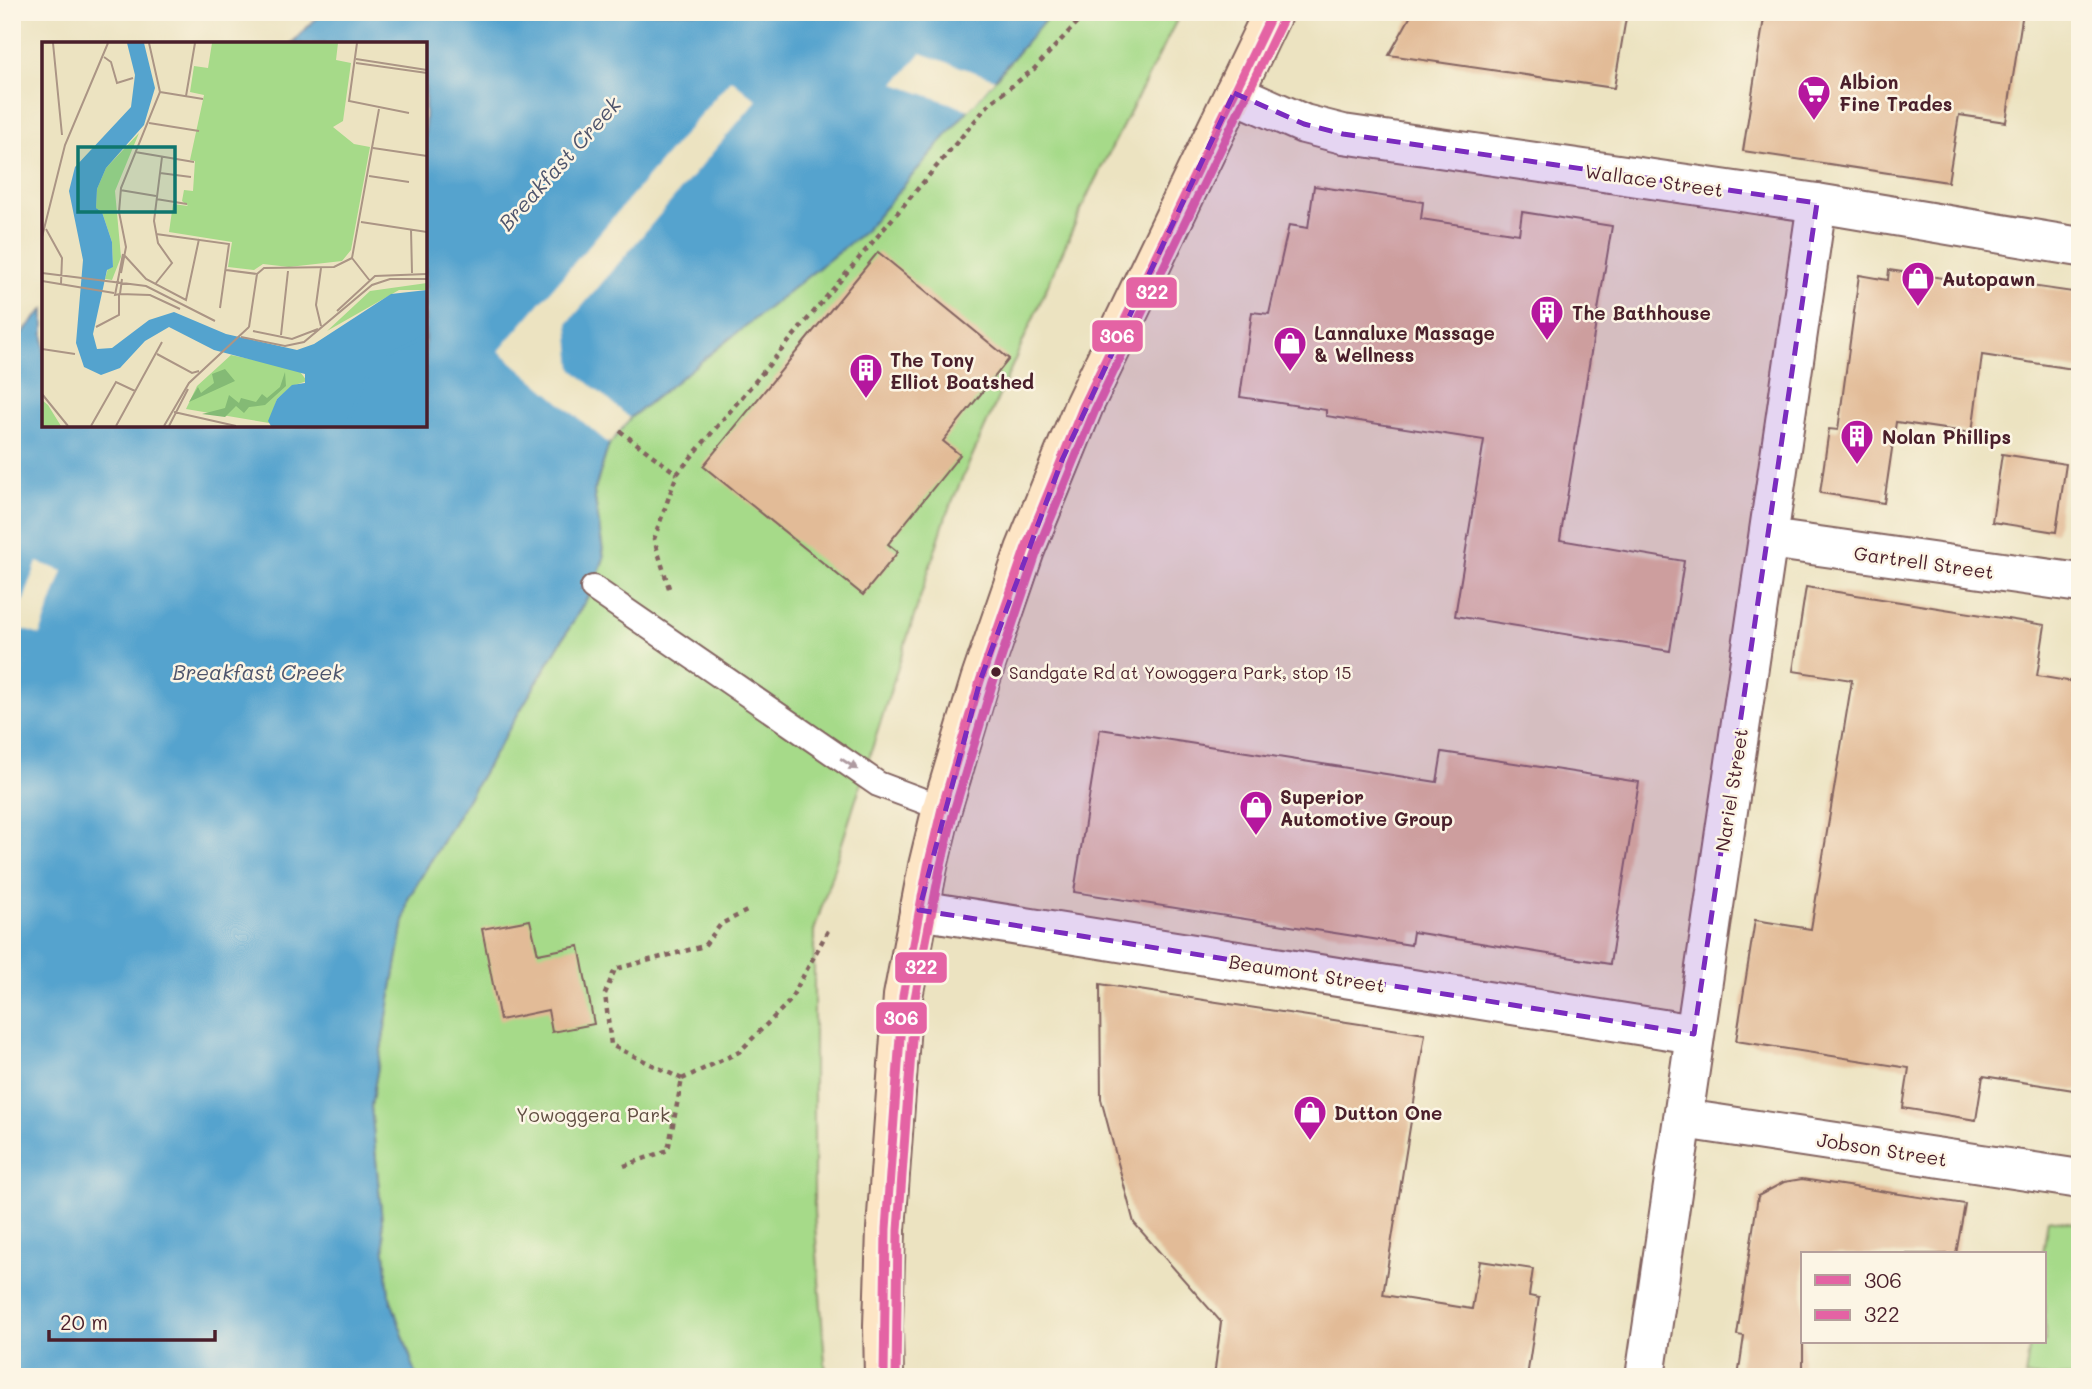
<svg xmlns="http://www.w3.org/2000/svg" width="2092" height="1389" font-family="Mali,sans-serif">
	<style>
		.green { fill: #a6da89; stroke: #787c5a; stroke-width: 2 }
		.water { fill: #54a3ce; stroke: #4f617c; stroke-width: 2 }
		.pier { fill: #ece3c1 }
		.building { fill: #e2bb97 }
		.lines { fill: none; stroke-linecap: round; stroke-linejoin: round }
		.service-casing { stroke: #836460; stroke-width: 28 }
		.minor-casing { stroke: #836460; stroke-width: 42 }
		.secondary-casing { stroke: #836460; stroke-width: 42 }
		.path { stroke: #836460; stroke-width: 4.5; stroke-dasharray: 5 5; stroke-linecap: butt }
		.service { stroke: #fff; stroke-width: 24 }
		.minor { stroke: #fff; stroke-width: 38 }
		.secondary { stroke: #fde5c5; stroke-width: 38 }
		.bus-1-casing { stroke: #fcf5e5; stroke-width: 14 }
		.bus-2-casing { stroke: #fcf5e5; stroke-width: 14 }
		.bus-1 { stroke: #e463a4; stroke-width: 9 }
		.bus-2 { stroke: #e463a4; stroke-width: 9 }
		.oneway { fill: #ae9aa0 }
		.marked { fill: #7b2cbf; fill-opacity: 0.2; stroke: #7b2cbf; stroke-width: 5; stroke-dasharray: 14 9; stroke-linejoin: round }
		.bus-dot { fill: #4a1f2b; stroke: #fcf5e5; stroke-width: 2.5 }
		.labels { text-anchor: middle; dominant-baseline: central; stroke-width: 5; stroke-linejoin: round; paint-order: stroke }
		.bus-label { font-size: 17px; fill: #4a1f2b; stroke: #fcf5e5; text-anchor: start }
		.poi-label { font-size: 19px; font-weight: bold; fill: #4a1f2b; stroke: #fcf5e5; text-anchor: start }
		.street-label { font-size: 19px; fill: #4a1f2b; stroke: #fcf5e5 }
		.park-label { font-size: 19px; fill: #614e42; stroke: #fcf5e5 }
		.water-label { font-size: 21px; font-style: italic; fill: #4e546c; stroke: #fcf5e5 }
		.inset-river { fill: none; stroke: #54a3ce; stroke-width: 3.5 }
		.inset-road { fill: none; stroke: #ab9585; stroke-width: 2 }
		.view { fill: #0f766e; fill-opacity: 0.15; stroke: #0f766e; stroke-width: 3.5 }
		.inset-edge { fill: none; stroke: #4a1f2b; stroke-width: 3.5 }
		.line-badge { stroke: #fcf5e5; stroke-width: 2.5 }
		.badge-label { font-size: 19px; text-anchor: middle; font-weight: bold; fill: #fff }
	</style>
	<rect width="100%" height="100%" fill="#fcf5e5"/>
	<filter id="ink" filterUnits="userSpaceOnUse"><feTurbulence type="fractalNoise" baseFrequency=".0143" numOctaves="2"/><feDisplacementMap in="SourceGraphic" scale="14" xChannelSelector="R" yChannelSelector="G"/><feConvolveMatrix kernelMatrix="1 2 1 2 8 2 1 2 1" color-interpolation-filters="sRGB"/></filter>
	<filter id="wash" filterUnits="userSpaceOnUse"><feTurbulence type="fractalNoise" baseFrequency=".00686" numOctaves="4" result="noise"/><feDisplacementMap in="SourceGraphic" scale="28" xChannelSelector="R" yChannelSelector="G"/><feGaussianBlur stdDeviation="1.57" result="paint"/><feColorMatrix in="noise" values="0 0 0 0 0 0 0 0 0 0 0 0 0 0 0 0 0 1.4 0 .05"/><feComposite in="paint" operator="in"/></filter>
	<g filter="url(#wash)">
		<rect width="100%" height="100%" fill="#ece3c1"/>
		<g class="green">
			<polygon points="1052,12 1181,12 1089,192 947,513 814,931 814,1211 826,1377 417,1377 389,1294 371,1106 408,899 593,588 604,558 594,492 609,444 630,418 995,79"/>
			<polygon points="2048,1219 2080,1224 2080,1377 2025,1377 2030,1342 2045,1342 2043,1254"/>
		</g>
		<polygon class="water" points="322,12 1052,12 865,231 630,418 609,444 594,492 604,558 593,588 408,899 371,1106 389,1294 417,1377 12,1377 12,344 44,309 44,425 425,425 425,44 291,44"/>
		<g class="pier">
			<polygon points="921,53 995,79 969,110 895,84"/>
			<polygon points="731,79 757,100 568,323 572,369 630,418 609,444 499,351"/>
			<polygon points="37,562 63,571 40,635 15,627 18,618 12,615 12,600 23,603"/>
		</g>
		<g id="blocks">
			<g class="building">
				<polygon points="1413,12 1627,12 1614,88 1389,55"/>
				<polygon points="1765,12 2023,12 2006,122 1959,115 1948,182 1743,151"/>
				<polygon points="1314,186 1423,202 1421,219 1519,234 1522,212 1612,226 1560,540 1684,561 1670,651 1455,616 1484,440 1326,416 1326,410 1240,397 1252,312 1269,314 1289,225 1308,228"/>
				<polygon points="878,252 1009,359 943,441 960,455 888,544 898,552 863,595 703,466"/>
				<polygon points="1889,270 1997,286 1997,281 2080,293 2080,370 1982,355 1972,433 1896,422 1884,503 1820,493 1829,429 1838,430 1859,275 1888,280"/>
				<polygon points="2002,454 2066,464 2056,532 1992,522"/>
				<polygon points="1806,587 2045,625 2037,676 2080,683 2080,1091 1983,1076 1976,1120 1903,1108 1909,1068 1736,1041 1755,920 1811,929 1852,680 1793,671"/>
				<polygon points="1100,729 1437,782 1442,752 1639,782 1610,964 1413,932 1411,945 1074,892"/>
				<polygon points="530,920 538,954 579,946 594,1024 552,1032 548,1010 500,1020 482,929"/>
				<polygon points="1100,984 1425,1034 1383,1295 1472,1309 1480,1261 1533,1269 1529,1296 1539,1298 1527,1377 1214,1377 1221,1322 1134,1223 1101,1099"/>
				<polygon points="1802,1179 1965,1204 1956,1254 1803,1254 1803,1377 1738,1377 1744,1336 1737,1335 1758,1196 1784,1182"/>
			</g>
		</g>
	</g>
	<g filter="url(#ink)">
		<use href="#blocks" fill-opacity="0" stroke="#836460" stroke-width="2"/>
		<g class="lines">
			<defs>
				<polyline id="service" points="593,588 878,784 942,808"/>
				<g id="minor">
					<polyline points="1234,93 1304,124 1343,134 1817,203 2080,247"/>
					<polyline points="1769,539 2080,583"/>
					<polyline points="919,910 1694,1034"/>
					<polyline points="1684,1119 2080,1179"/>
					<polyline points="1645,1377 1817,203"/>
				</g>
				<polyline id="secondary" points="884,1377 883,1326 886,1229 903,996 928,866 942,808 980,681 1025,550 1084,405 1273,12"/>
			</defs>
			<use href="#service" class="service-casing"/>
			<use href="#minor" class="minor-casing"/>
			<use href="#secondary" class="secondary-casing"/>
			<g class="path">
				<polyline points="620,431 677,474"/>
				<polyline points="669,588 654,539 677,474 990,103 1034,69 1087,12"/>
				<polyline points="682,1079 611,1045 605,994 615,969 704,946 721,924 747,911"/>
				<polyline points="682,1079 739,1052 789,1002 830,927"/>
				<polyline points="624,1166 668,1150 682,1079"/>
			</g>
			<use href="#service" class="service"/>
			<use href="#minor" class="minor"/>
			<use href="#secondary" class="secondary"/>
			<defs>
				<polyline id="bus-1" points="884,1377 886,1229 903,996 928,866 942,808 980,681 1025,550 1084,405 1273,12"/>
				<polyline id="bus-2" points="896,1377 898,1230 915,998 940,869 954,811 992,685 1036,554 1095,410 1284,17"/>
			</defs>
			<use href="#bus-1" class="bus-1-casing"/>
			<use href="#bus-2" class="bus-2-casing"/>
			<use href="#bus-1" class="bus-1"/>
			<use href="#bus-2" class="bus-2"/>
		</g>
		<defs><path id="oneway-solid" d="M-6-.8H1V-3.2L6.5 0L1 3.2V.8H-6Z" transform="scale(1.75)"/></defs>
		<use class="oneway" href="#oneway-solid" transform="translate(849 764) rotate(33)"/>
	</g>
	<path class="marked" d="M1234 93 1304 124 1343 134 1817 203 1694 1034 919 910 980 681 1062 460Z"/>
	<defs>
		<symbol id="supermarket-pin" viewBox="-11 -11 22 30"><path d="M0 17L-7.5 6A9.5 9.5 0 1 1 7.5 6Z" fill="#b5179e" stroke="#fcf5e5"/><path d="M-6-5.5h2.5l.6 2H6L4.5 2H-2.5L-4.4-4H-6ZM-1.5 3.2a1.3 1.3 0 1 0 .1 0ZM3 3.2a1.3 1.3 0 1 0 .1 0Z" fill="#fff"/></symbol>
		<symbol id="shop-pin" viewBox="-11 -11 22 30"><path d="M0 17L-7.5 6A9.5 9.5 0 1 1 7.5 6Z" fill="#b5179e" stroke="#fcf5e5"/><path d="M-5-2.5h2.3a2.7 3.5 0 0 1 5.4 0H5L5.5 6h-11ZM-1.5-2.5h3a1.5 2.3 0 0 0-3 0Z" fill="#fff"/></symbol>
		<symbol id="building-pin" viewBox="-11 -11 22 30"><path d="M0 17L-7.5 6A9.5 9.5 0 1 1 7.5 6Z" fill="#b5179e" stroke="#fcf5e5"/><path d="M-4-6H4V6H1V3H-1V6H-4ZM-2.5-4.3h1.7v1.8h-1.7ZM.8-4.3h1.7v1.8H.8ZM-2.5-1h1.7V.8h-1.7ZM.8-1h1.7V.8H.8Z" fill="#fff"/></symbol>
	</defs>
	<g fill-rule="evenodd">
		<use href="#supermarket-pin" x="1795" y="73" width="38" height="52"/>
		<use href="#shop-pin" x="1899" y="259" width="38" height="52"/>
		<use href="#building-pin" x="1528" y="293" width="38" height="52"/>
		<use href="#shop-pin" x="1271" y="324" width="38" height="52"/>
		<use href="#building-pin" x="847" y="351" width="38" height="52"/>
		<use href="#building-pin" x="1838" y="417" width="38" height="52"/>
		<use href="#shop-pin" x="1237" y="788" width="38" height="52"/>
		<use href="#shop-pin" x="1291" y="1093" width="38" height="52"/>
	</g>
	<circle class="bus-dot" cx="996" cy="672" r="6"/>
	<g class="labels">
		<g class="bus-label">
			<text x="1009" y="672">Sandgate Rd at Yowoggera Park, stop 15</text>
		</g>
		<g class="poi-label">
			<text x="1839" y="81">Albion<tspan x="1839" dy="22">Fine Trades</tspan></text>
			<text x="1942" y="278">Autopawn</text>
			<text x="1572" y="312">The Bathhouse</text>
			<text x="1314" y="332">Lannaluxe Massage<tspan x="1314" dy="22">&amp; Wellness</tspan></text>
			<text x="890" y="359">The Tony<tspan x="890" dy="22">Elliot Boatshed</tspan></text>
			<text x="1882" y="436">Nolan Phillips</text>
			<text x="1280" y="796">Superior<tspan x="1280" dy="22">Automotive Group</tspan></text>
			<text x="1334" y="1112">Dutton One</text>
		</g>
		<g class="street-label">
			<text transform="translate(1654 180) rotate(8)">Wallace Street</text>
			<text transform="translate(1924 562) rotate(8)">Gartrell Street</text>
			<text transform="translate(1731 790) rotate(-81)">Nariel Street</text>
			<text transform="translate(1307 973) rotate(9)">Beaumont Street</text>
			<text transform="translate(1882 1149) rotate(9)">Jobson Street</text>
		</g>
		<g class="park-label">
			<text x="593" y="1114">Yowoggera Park</text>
		</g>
		<g class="water-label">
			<text transform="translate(559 163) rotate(-48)">Breakfast Creek</text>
			<text x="258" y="671">Breakfast Creek</text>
		</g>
	</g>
	<g transform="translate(42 42)">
		<rect width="385" height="385" fill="#ece3c1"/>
		<path d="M170 1H296L294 18 309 21 301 79 291 85 312 102 328 105 309 208 300 219 247 225 221 222 212 228 186 225 190 200 127 190 131 162 146 164 140 159 142 148 151 149 153 119 148 118 162 53 148 50 152 24 166 26ZM97 91 73 149 79 215 70 238 63 237 66 226 71 225 70 200 60 170 54 166 55 147 64 126ZM385 241V248H357L285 289 328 249ZM189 313 256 327 265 339 250 344 235 357 227 381 144 367 155 344ZM0 358 6 363 19 384H0Z" fill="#a6da89"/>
		<path d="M183 327 193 339 147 360 156 345 159 351 172 341 170 332ZM243 330 244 344 223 363 207 365 202 371 194 364 183 375 160 372 183 366 187 353 197 361 199 356 214 360 220 352 225 356 238 345Z" fill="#84ba75"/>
		<path d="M85 1H102L113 46 102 83 64 126 55 147 54 166 60 170 70 200 71 225 65 228 51 292 55 307 70 306 107 278 132 270 184 292 255 308 272 302 349 252 385 248V384H229L226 379 235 357 250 343 263 341V332L172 308 127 285 103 299 78 326 59 333 42 325 34 301 41 218 27 149 33 125 89 65 93 33Z" fill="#54a3ce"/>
		<path class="inset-river" d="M304 384 325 335 348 312 385 293"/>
		<path class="inset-road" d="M11 1 20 93M315 1 307 59 367 71M62 15 69 20 75 41 91 36M314 17 385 28M314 21 385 31M118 50 161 57M144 54 153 1M107 81 157 89M331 106 385 114M93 110 152 120M118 131 149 135M327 134 367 140M78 148 114 154M114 157 145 162M319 180 385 190M4 187 20 216 19 242M369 187 370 231M114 192 187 202 178 266M0 195 23 103 66 1M83 214 104 237 144 258 157 197M310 216 337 67M310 216 328 239M279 226 274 263 279 284M184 228 215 232 222 226 292 225 310 216M0 231 104 244 173 279M79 231 84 205 77 170 79 146 118 50 107 1M80 237 78 252 73 253 81 212M0 239 72 251M114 241 130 221 116 201 112 179 120 115M78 252 108 253 138 267M295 269 333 234 385 232M54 285 77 273V253M207 285 215 232M211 289 250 297 276 287M239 293 246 229M199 295 243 304 262 300 330 243 348 237H385M0 307 33 312M115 312 150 331 157 329M0 352 26 384M132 370 194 384M49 384 74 340 93 349M74 384 120 300M122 384 147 341 207 285M127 384 146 347"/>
		<path class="view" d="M36 105H133V170H36Z"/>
		<rect width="385" height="385" class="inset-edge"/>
	</g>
	<g class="line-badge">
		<rect x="1125" y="276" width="53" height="33" rx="7" fill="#e463a4"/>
		<rect x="1091" y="319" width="53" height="34" rx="7" fill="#e463a4"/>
		<rect x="894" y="951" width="54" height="33" rx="7" fill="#e463a4"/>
		<rect x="875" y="1001" width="53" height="34" rx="7" fill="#e463a4"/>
	</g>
	<g class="badge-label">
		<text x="1152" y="299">322</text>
		<text x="1117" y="343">306</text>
		<text x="921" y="974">322</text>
		<text x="901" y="1025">306</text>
	</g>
	<rect width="2092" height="1389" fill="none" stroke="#fcf5e5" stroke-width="42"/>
	<rect x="1801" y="1252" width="245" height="91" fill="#fcf5e5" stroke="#b59f9b" stroke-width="2"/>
	<rect x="1815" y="1275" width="35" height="10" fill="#e463a4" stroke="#b59f9b" stroke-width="2"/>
	<text x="1864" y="1288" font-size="21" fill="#4a1f2b">306</text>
	<rect x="1815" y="1310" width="35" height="10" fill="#e463a4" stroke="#b59f9b" stroke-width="2"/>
	<text x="1864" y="1322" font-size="21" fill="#4a1f2b">322</text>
	<path d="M49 1330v10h166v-10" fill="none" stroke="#4a1f2b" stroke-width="3.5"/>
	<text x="60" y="1330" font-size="21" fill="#4a1f2b" stroke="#fcf5e5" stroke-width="5" paint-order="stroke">20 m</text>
</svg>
